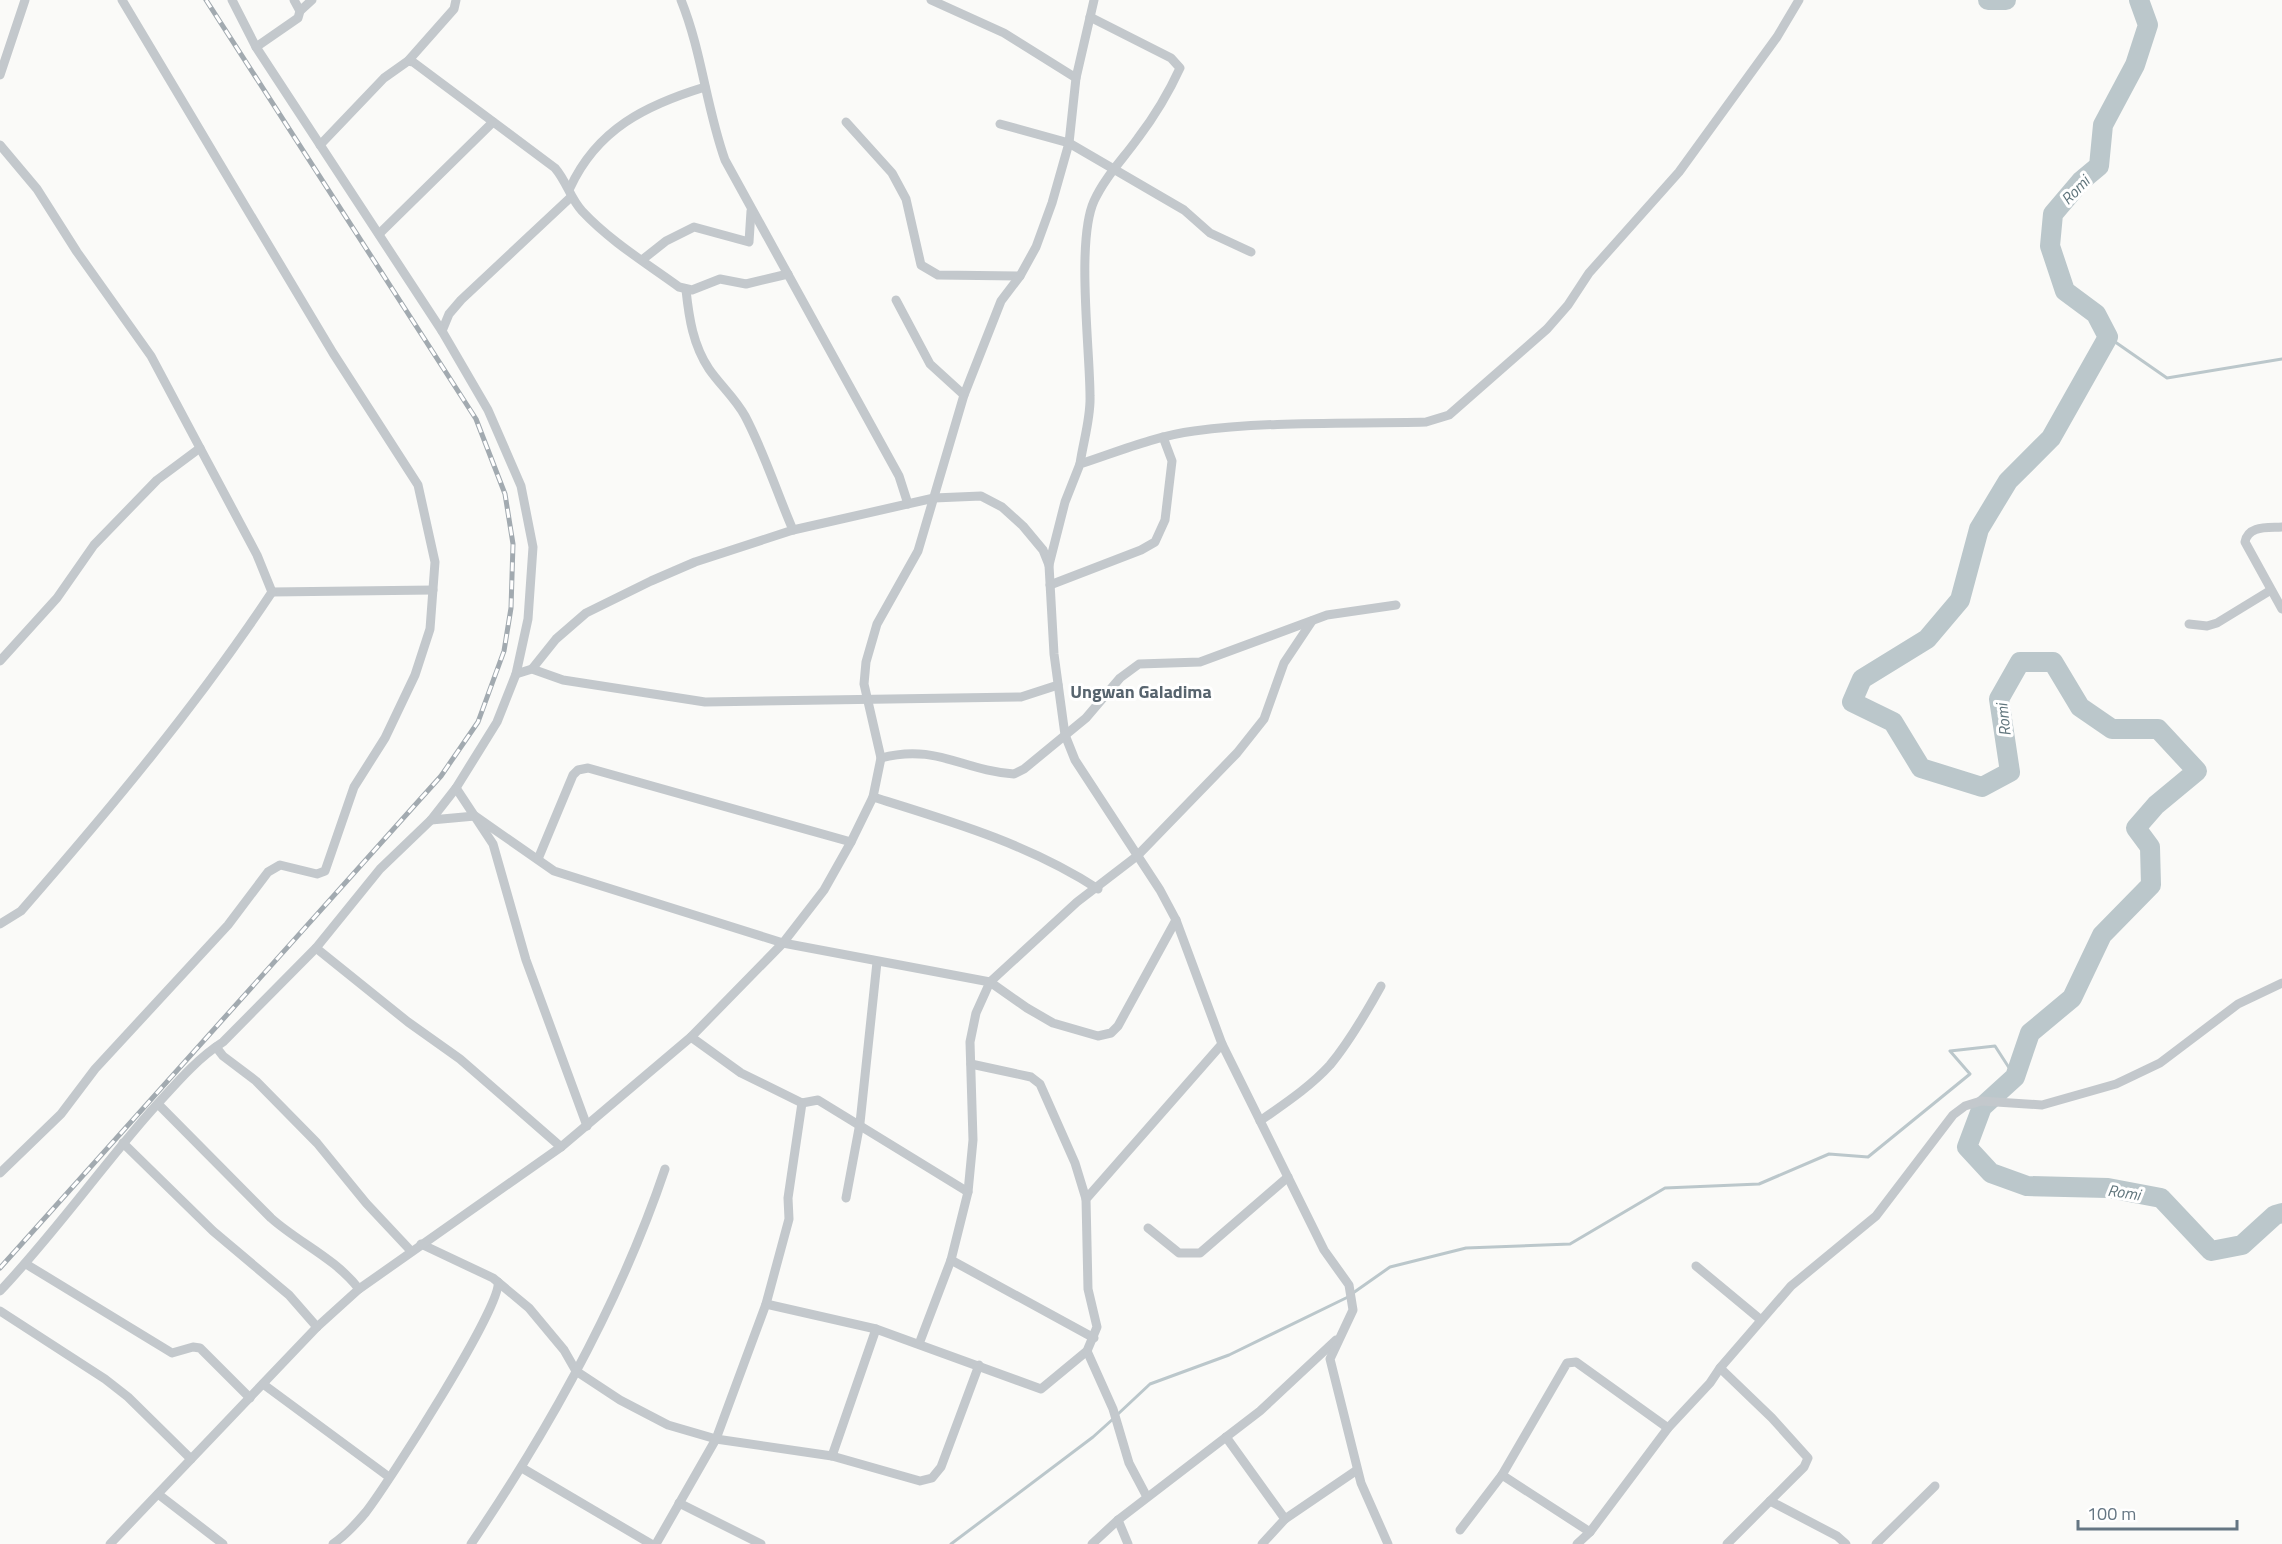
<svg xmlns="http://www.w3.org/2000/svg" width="2282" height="1544" font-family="'Titillium Web',sans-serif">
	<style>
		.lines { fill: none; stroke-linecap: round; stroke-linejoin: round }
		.stream { stroke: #bbc7cb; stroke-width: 3 }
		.river { stroke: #bbc7cb; stroke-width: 20 }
		.street { stroke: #c3c8cc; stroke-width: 9 }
		.rail-casing { stroke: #a2aab0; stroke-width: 5 }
		.rail { stroke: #fff; stroke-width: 3; stroke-dasharray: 9; stroke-linecap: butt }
		.labels { text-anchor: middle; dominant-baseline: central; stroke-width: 6; stroke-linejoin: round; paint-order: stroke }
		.water-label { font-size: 16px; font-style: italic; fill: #60757c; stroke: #fff }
		.quarter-label { font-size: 18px; font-weight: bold; fill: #57646e; stroke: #fff }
	</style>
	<rect width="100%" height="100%" fill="#fafaf8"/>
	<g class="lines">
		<g class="stream">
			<polyline points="2108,337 2167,378 2282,359"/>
			<polyline points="1353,1293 1390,1267 1466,1248 1570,1244 1665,1188 1759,1184 1829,1154 1868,1157 1970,1074 1950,1051 1995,1046 2015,1077"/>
			<polyline points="1118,1414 1150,1384 1229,1355 1348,1297"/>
			<polyline points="951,1544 1093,1437 1113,1419"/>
		</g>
		<g class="river">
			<polyline points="1988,0 2006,0"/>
			<polyline points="2139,0 2148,25 2135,65 2103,125 2099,166 2081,181 2053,214 2050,246 2065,291 2096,314 2108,337 2051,438 2008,481 1979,529 1960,600 1927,639 1862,679 1852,702 1893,722 1921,768 1982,787 2010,772 1999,699 2020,662 2053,662 2080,707 2112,729 2158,729 2197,771 2156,805 2136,828 2150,847 2151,885 2102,935 2072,998 2030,1033 2015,1077 1982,1107 1967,1147 1991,1173 2027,1186 2108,1188 2161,1198 2211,1251 2242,1245 2275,1215 2282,1213"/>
		</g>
		<g class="street">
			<polyline points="294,0 300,11"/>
			<path d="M681 0C702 52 706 107 725 160L899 476 908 504"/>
			<polyline points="931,0 1004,33 1076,78"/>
			<polyline points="256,47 298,18 300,11 312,0"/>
			<path d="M408 61 413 62 555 168C567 182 570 198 582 211 610 241 646 263 679 287L692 290 720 279 746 284 788 274"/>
			<polyline points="0,75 25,0"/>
			<polyline points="846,122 892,173 906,199 921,265 938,275 1020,276"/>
			<polyline points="1000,124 1069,143 1184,210 1210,233 1251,252"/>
			<polyline points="0,145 37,189 77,252 151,356 200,448 157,480 94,545 57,598 0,661"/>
			<polyline points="320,145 384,78 408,61 454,9 456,0"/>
			<path d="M570 188C597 129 646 105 705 87"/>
			<polyline points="379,234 493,122"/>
			<polyline points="642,260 666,241 694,227 749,242 751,211"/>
			<path d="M686 290C689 318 693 345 709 369 720 385 735 398 745 416 764 452 777 493 793 530"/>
			<polyline points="896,300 930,364 964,395"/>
			<polyline points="442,331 449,314 461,300 571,197"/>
			<polyline points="200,448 257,555 272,592"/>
			<path d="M1080 464C1083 442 1091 418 1090 396 1090 350 1076 241 1094 201 1105 177 1123 159 1138 138 1154 117 1169 92 1180 68L1171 58 1090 17"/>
			<path d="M2282 527C2268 528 2248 525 2245 542L2282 609"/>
			<polyline points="1050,585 1141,550 1155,542 1165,520 1172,461 1163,437"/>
			<polyline points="272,592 433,590"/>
			<polyline points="2189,624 2207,626 2217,623 2271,590"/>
			<polyline points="532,669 556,639 586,613 651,581 695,562 793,530 934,498 981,496 1002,507 1023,526 1043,550 1049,565"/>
			<polyline points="516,674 532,669 563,680 705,702 1021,697 1058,685"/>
			<path d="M881 758C936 743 963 771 1014 774L1024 769 1086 718 1120 678 1139 664 1200 662 1327 615 1396 605"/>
			<polyline points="456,788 493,844 526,960 587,1126"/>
			<path d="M873 797C950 821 1029 844 1098 889"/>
			<polyline points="431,820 475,816 554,871 783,943 990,982 1027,1008 1053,1023 1098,1036 1111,1033 1118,1026 1176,920"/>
			<polyline points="538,859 573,775 578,770 588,768 851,842"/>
			<path d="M0 924 21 911C110 809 197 705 272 592"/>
			<polyline points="316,948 408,1022 460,1059 561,1147"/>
			<polyline points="691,1037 741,1073 802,1103"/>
			<polyline points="216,1047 223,1056 256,1081 317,1143 366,1203 411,1251"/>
			<polyline points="971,1064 1031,1077 1040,1084 1075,1163 1086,1199"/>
			<polyline points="802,1103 818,1100 968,1192"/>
			<path d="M158 1104 271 1218C299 1243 335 1258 359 1289"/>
			<path d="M1260 1121C1284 1104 1310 1087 1330 1065 1350 1041 1366 1013 1381 986"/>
			<polyline points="123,1143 213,1231 289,1295 317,1327"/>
			<polyline points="0,1173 61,1114 95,1069 228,925 268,872 280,865 317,874 325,871 354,787 385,738 415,675 430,629 435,562 418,485 333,353 122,0"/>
			<polyline points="846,1198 860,1123 877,962"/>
			<polyline points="1148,1228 1179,1253 1200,1253 1288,1177"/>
			<polyline points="421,1244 493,1278 529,1308 564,1350 576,1371 620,1400 668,1425 716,1439 832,1456 920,1481 932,1478 941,1467 979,1365"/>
			<polyline points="951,1260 1094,1338"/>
			<polyline points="26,1264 172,1353 193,1347 200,1348 250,1398"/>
			<polyline points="1696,1266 1761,1320"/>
			<path d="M0 1291C54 1234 99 1170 151 1111 174 1086 195 1060 223 1042L316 948 380 869 431 820 456 788 497 722 516 674 528 619 533 547 521 486 488 410 442 331 256 47 232 0"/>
			<polyline points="766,1304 876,1329 1041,1389 1087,1351 1097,1327 1088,1289 1086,1199 1222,1044"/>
			<polyline points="0,1311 105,1379 128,1397 191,1459"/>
			<polyline points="919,1344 951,1260 968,1192 973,1140 970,1042 976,1013 990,982 1077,902 1137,856 1237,753 1264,719 1284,663 1312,621"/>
			<polyline points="1087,1351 1113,1409 1129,1463 1147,1497"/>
			<polyline points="1720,1368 1772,1418 1808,1458 1804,1467 1727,1544"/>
			<polyline points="263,1384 389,1477"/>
			<polyline points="1226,1437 1285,1519"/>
			<polyline points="832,1456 876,1329"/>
			<polyline points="522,1468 651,1544"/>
			<polyline points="1502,1475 1590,1532"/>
			<polyline points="158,1494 223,1544"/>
			<polyline points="1770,1501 1837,1536 1846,1544"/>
			<polyline points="679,1503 761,1544"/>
			<polyline points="1118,1520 1128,1544"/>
			<polyline points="1460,1530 1502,1475 1567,1363 1576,1362 1668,1428"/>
			<polyline points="110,1544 317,1327 359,1289 561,1147 691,1037 783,943 824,890 851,842 873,797 881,758 864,684 866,662 877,624 918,551 964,395 1001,301 1020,276 1036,247 1052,203 1069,143 1076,78 1094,0"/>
			<path d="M333 1544C346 1535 356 1524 366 1512 387 1485 503 1305 498 1282"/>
			<path d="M471 1544C550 1428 620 1302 665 1169"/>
			<polyline points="656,1544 716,1439 766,1304 789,1219 788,1198 802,1103"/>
			<polyline points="1092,1544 1118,1520 1260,1411 1336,1340"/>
			<polyline points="1262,1544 1285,1519 1357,1470"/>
			<path d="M1388 1544 1361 1483 1330 1359 1353 1310 1349 1285 1324 1250 1222 1044 1176 920 1160 890 1075 760 1065 735 1054 654 1049 565 1065 502 1080 464C1117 452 1155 436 1194 431 1270 421 1349 424 1426 422L1449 415 1547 329 1568 305 1589 273 1679 172 1777 37 1799 0"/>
			<polyline points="1577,1544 1590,1532 1668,1428 1710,1383 1720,1368 1791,1286 1876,1216 1953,1115 1965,1106 1981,1101 2042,1105 2116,1084 2160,1063 2238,1004 2282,983"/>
			<polyline points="1876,1544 1935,1486"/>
		</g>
		<defs>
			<polyline id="rail" points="0,1268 441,776 478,722 504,651 511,608 513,544 505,494 476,419 206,0"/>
		</defs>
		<use href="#rail" class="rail-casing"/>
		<use href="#rail" class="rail"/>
	</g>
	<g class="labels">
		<g class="water-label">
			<text transform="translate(2075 190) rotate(-46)">Romi</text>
			<text transform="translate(2003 720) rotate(-96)">Romi</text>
			<text transform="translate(2124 1192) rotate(9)">Romi</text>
		</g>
		<g class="quarter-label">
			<text x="1141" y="691">Ungwan Galadima</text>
		</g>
	</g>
	<path d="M2078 1520v9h159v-9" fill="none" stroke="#657683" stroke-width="3"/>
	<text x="2087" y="1520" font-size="18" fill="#657683" stroke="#ffffff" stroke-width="4.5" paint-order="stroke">100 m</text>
</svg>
